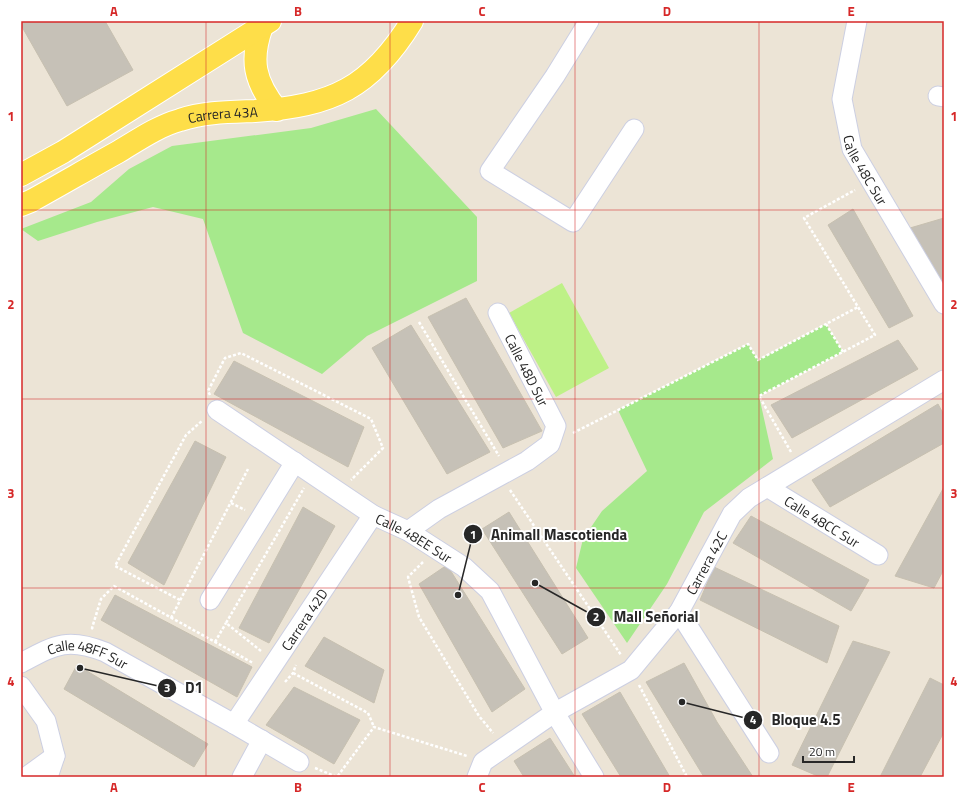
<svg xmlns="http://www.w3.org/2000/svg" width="965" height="798" font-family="'Titillium Web',sans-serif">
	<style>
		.green { fill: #a6e98c }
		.pitch { fill: #bef187 }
		.building { fill: #c6c1b7; stroke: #c7c0b0 }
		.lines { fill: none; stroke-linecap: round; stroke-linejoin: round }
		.minor-casing { stroke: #cccfe2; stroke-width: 21 }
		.major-casing { stroke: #fff; stroke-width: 24 }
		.path { stroke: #fff; stroke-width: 2.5; stroke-dasharray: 3 2; stroke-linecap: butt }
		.minor { stroke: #fff; stroke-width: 19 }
		.major { stroke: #fede49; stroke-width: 22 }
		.grid { fill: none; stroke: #d62828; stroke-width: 1; stroke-opacity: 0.55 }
		.labels { text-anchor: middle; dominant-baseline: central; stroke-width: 4; stroke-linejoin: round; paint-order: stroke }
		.street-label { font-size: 14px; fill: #272727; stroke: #fff }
		.leader { fill: none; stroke: #272727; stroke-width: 1.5 }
		.callout-dot { fill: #272727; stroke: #fff; stroke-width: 1.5 }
		.mark-label { font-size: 12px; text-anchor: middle; font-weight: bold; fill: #fff }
		.callout-label { font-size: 15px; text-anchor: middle; font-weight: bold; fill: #272727; stroke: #fff; stroke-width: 4; stroke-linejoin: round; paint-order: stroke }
		.neatline { fill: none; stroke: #d62828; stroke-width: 1.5 }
		.grid-label { font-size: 13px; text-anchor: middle; font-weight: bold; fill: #d62828 }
	</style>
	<rect width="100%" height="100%" fill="#ece4d6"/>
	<g class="green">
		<polygon points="376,109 477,217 477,281 367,336 322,374 243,333 203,219 153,207 97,222 38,241 21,229 91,202 129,169 172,146 311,128"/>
		<polygon points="826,324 843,352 759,396 773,459 704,512 667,584 627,643 576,568 583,539 602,511 647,471 618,410 748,344 758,360"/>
	</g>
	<polygon class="pitch" points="562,283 609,368 556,397 509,313"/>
	<g class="building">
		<polygon points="21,21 105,21 133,70 67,106 21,25"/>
		<polygon points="853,209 913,316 889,328 828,225"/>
		<polygon points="944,218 944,287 910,228"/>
		<polygon points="466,298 542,431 503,448 428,317"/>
		<polygon points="411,325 490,452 447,474 372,348"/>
		<polygon points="898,340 918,369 792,438 771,405"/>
		<polygon points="234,361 364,427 348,467 214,394"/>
		<polygon points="938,404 944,415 944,443 830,507 812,480"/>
		<polygon points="195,441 226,457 164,585 128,563"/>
		<polygon points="944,487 944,569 934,588 895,576"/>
		<polygon points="303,507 335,526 269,643 239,628"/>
		<polygon points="509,512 588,638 562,654 482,529"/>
		<polygon points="751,516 869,580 851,611 733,543"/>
		<polygon points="447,565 525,689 492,712 419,584"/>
		<polygon points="714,567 839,626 827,663 700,600"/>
		<polygon points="115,595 252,667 237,697 101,620"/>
		<polygon points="324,637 384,670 374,703 305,666"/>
		<polygon points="853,641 890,652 827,777 820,777 792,765"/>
		<polygon points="684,663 717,722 753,777 704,777 646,682"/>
		<polygon points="77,665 208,744 194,767 64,689"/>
		<polygon points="930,678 944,685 944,732 920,777 880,777"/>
		<polygon points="294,687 360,720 334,764 266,725"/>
		<polygon points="620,692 670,777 621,777 582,714"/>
		<polygon points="550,738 575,777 524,777 514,761"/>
	</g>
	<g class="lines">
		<defs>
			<g id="minor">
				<polyline points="589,21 555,76 490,171 573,222 634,129"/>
				<path id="s1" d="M857 21 842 99 852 149 944 304"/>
				<polyline points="938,96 944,97"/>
				<path id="s2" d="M217 410 373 515 408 531 464 567 490 591 556 715 594 777"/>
				<path id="s3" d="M767 487 878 555"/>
				<polyline points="408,531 439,509 527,461 550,444 556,426 498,313"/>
				<polyline points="210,600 295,462"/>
				<polyline points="679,612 769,753"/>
				<path id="s4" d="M21 663C55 645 67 637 105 652L234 724 299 762"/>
				<polyline points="21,686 46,721 55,756 48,777"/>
				<path id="s5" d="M234 724 373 515"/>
				<polyline points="26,777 55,756"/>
				<polyline points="242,777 262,740"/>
				<path id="s6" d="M477 777 483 762 554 713 631 670 679 612 732 514 749 498 944 380"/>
			</g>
			<g id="major">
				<path d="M262 26C250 60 254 81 277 110"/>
				<polyline points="21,175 63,152 270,21"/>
				<path id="s7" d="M21 205 31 201C60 185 89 168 118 152 138 140 158 126 180 120 204 112 230 112 255 111 332 106 371 88 412 21"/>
			</g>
		</defs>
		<use href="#minor" class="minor-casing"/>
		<use href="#major" class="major-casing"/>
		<g class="path">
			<polyline points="419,322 499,456"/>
			<polyline points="843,352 826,324 858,307"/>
			<polyline points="210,395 208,391 225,358 241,353 371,419 383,448 351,480"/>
			<polyline points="573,433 748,344 758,360 826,324"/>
			<polyline points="791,452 759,396 875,335 804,218 855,190"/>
			<polyline points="510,490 621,655"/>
			<polyline points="231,503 245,510"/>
			<polyline points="423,562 408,577 419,617 479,716 493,733"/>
			<polyline points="180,600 115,566 186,435 203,420"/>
			<polyline points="171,618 248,469"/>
			<polyline points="93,629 92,628 101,599 114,586 253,663"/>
			<polyline points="215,642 226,623"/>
			<polyline points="261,651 226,623 304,488"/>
			<polyline points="293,673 368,713 374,727"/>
			<polyline points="285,682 293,673 296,665"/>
			<polyline points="639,685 687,777"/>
			<polyline points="315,768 337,777 374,727 467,756"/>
		</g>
		<use href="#minor" class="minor"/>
		<use href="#major" class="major"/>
	</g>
	<path class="grid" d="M206 21V777M390 21V777M575 21V777M759 21V777M21 210H944M21 399H944M21 588H944"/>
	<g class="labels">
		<g class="street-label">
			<text stroke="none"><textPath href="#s7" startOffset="224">Carrera 43A</textPath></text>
			<text stroke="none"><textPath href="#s1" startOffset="155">Calle 48C Sur</textPath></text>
			<text transform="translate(527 370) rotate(63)">Calle 48D Sur</text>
			<text stroke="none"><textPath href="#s3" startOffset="65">Calle 48CC Sur</textPath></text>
			<text stroke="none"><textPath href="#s2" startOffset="235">Calle 48EE Sur</textPath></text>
			<text stroke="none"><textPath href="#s6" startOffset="322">Carrera 42C</textPath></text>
			<text stroke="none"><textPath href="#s5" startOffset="126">Carrera 42D</textPath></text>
			<text stroke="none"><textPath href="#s4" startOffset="72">Calle 48FF Sur</textPath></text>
		</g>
	</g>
	<path class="leader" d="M458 595L473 534M535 583L596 617M80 668L167 688M682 702L753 720"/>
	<g class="callout-dot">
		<circle cx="458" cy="595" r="4"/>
		<circle cx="535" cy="583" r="4"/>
		<circle cx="80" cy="668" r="4"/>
		<circle cx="682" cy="702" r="4"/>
		<circle cx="473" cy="534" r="10"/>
		<circle cx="596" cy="617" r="10"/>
		<circle cx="167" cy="688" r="10"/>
		<circle cx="753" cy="720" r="10"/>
	</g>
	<g class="mark-label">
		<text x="473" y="539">1</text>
		<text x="596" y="621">2</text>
		<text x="167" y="692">3</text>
		<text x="753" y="724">4</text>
	</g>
	<g class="callout-label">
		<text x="559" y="540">Animall Mascotienda</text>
		<text x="656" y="622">Mall Señorial</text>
		<text x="194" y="693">D1</text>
		<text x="806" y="725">Bloque 4.5</text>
	</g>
	<rect width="965" height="798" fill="none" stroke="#ffffff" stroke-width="44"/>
	<path d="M803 756v6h51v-6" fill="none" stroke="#272727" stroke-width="2"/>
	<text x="809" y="756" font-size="12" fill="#272727" stroke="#ffffff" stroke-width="3" paint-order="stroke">20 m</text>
	<rect x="22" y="22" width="921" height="754" class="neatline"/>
	<g class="grid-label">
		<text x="114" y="16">A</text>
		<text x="298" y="16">B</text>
		<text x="482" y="16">C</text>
		<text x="667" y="16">D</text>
		<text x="851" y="16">E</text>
		<text x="11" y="121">1</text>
		<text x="954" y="121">1</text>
		<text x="11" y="309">2</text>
		<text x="954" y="309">2</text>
		<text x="11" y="498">3</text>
		<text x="954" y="498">3</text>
		<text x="11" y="686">4</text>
		<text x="954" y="686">4</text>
		<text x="114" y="792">A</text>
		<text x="298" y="792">B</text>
		<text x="482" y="792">C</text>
		<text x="667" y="792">D</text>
		<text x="851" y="792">E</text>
	</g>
</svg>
